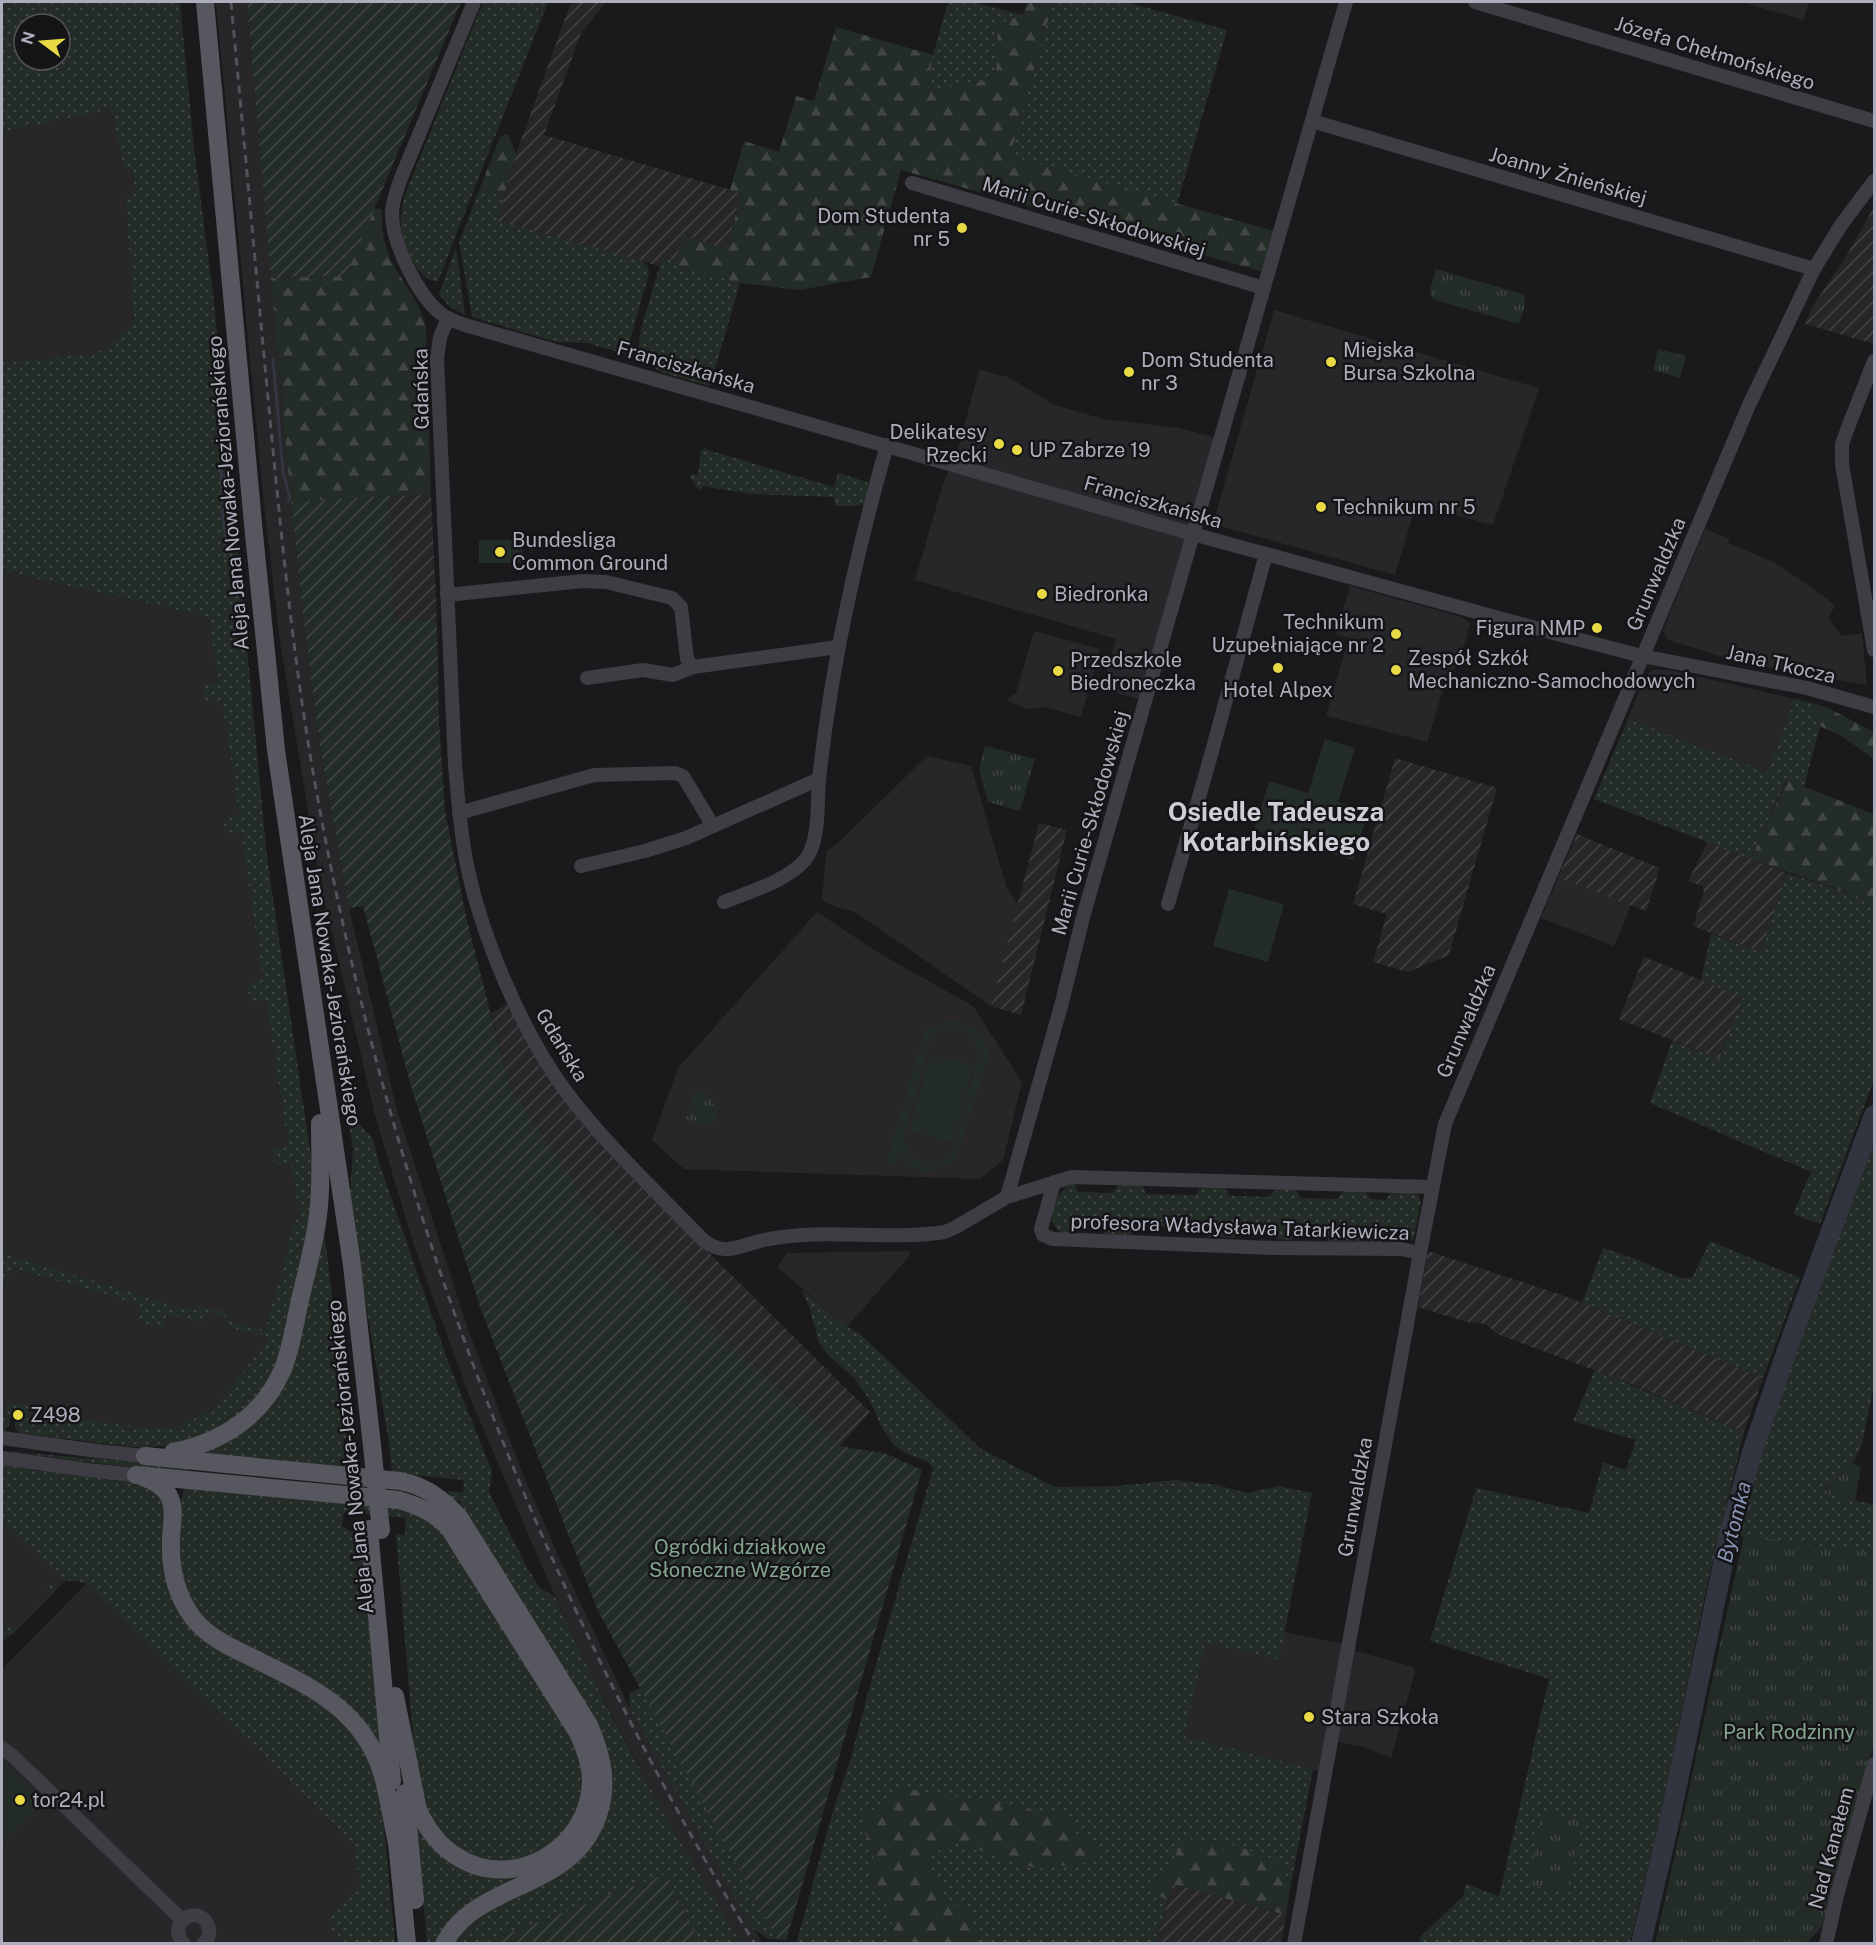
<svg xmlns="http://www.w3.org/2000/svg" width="1876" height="1945" font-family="'Public Sans',sans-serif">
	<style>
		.built { fill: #272629 }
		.industrial { fill: url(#industrial-furrows) }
		.grass { fill: url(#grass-dots); fill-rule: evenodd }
		.forest { fill: url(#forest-firs) }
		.park { fill: url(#park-tufts) }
		.garden { fill: url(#garden-furrows) }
		.pitch { fill: #242c27; fill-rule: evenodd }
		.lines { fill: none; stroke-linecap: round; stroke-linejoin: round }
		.stream { stroke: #303540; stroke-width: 3 }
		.river { stroke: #303540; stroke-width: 20 }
		.minor { stroke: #3d3d43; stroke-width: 14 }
		.major { stroke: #575760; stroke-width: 18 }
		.rail { stroke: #52525a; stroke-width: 3; stroke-dasharray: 8 6; stroke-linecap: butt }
		.major-bridge { stroke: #575760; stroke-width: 18 }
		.poi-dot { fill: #e9da45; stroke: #151517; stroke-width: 2 }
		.labels { text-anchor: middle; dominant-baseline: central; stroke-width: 5; stroke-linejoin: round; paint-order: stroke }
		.street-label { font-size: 20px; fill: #adaebb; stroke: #151517 }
		.poi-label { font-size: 20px; fill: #adaebb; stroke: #151517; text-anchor: start }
		.park-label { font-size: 20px; fill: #85a58f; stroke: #151517 }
		.water-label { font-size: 21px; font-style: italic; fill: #8693b3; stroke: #151517 }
		.district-label { font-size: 26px; font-weight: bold; fill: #ceced7; stroke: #151517 }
	</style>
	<defs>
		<pattern id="industrial-furrows" width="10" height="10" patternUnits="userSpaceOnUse" patternTransform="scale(1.5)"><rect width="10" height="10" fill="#272629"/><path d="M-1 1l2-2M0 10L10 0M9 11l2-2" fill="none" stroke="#444346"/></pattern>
		<pattern id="grass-dots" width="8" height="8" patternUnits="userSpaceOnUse" patternTransform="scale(1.5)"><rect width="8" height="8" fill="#242c27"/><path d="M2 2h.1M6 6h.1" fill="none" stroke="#414844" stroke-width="1.8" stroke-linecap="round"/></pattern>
		<pattern id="forest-firs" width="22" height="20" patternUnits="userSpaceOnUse" patternTransform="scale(1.5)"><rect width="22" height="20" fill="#242c27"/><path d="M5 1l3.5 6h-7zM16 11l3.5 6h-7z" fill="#414844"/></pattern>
		<pattern id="park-tufts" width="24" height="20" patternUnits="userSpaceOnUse" patternTransform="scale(1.5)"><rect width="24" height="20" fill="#242c27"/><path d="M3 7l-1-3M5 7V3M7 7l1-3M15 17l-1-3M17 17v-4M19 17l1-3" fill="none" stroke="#414844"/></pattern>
		<pattern id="garden-furrows" width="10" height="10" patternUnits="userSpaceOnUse" patternTransform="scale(1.5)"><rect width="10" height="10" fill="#242c27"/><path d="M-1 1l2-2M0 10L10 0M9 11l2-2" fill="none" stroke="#414844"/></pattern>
	</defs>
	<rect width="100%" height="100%" fill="#1a1a1c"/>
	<g class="built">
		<polygon points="216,2 247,2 291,502 305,632 321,753 349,908 397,1110 468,1329 522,1472 558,1555 630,1709 762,1943 741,1943 666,1817 591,1675 542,1567 469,1395 413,1243 375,1115 319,877 280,641 264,505"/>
		<polygon points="1742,2 1809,2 1803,20"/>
		<polygon points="111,108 124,169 132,168 135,194 125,195 134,324 95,354 2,362 2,132"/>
		<polygon points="1274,310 1539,388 1493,525 1416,505 1395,575 1213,524"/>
		<polygon points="979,370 1008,377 1055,405 1103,419 1179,428 1217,438 1139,699 1102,689 1116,639 915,580 943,484 958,450"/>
		<polygon points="1705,529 1729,539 1728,543 1774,562 1820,593 1835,606 1828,618 1842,636 1862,633 1867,685 1739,662 1668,640 1663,630"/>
		<polygon points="2,571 208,617 218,682 203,685 222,700 239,815 226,834 241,832 263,980 247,983 250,1001 266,999 288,1147 272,1150 274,1166 291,1164 299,1213 288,1236 288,1249 265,1330 230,1321 231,1315 196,1305 194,1311 2,1253"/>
		<polygon points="1350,586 1462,617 1470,624 1460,660 1446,680 1427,742 1326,716 1349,638 1336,634"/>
		<polygon points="1034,631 1100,649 1081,717 1044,707 1027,709 1006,700 1016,693"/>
		<polygon points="1657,669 1674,671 1795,699 1767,772 1628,719 1645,677 1651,671"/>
		<polygon points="927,756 971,766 1007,889 1018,904 991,1006 855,912 836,907 822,900 826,852 839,842"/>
		<polygon points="1558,878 1631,905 1614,946 1541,918"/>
		<polygon points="817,912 879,953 973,1006 1022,1082 1003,1160 980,1179 684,1169 652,1140 678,1068"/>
		<polygon points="910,1251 910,1255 847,1327 777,1267 787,1253"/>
		<polygon points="12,1268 142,1305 138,1321 162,1328 167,1313 204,1324 208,1313 228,1318 226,1326 271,1339 212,1409 169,1430 76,1419 75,1425 26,1418 28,1406 8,1402 4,1414 2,1414 2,1282 7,1283"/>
		<polygon points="2,1516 68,1578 2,1643"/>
		<polygon points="86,1584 351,1842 355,1850 359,1885 331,1928 346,1943 2,1944 2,1669"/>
		<polygon points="1284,1632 1343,1644 1320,1771 1184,1736 1206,1643 1279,1659"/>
		<polygon points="1352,1650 1413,1667 1415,1672 1391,1758 1363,1747 1337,1742"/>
	</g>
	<g class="industrial">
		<polygon points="571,2 606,2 581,33 544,135 741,193 727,249 684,236 676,261 662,257 659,266 497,221 516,154"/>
		<polygon points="1874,207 1874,344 1805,324 1813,306 1848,253"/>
		<polygon points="431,494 437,620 395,623 389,496"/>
		<polygon points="1395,758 1497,788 1449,955 1408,972 1373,962 1387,914 1353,904"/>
		<polygon points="1039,823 1067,830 1021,1015 991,1006"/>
		<polygon points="1577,834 1660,868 1646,911 1558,878"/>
		<polygon points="1708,842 1787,873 1761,952 1693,926 1704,890 1702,886 1688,881"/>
		<polygon points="1644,957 1744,997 1719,1059 1619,1019"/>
		<polygon points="508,1004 543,1071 616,1161 870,1412 840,1446 594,1211 509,1085 491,1013"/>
		<polygon points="1428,1251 1565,1296 1763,1378 1744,1432 1629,1383 1497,1334 1487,1325 1477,1322 1470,1323 1418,1307"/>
		<polygon points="1173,1884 1286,1915 1281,1943 1155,1944"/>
	</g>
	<g class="grass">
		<path d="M2 2H180L194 148 214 302 267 857 314 1177 315 1190 285 1341 268 1386 222 1431 173 1445 142 1448 19 1433 15 1427 17 1409 12 1408 9 1425 4 1431 2 1430V1414H4L8 1402 28 1406 26 1418 74 1424 76 1419 169 1430 212 1409 270 1339 226 1326 228 1318 208 1313 204 1324 167 1314 162 1328 138 1321 141 1305 13 1268 7 1283 2 1282V1253L194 1311 196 1305 232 1315 230 1321 265 1330 288 1249V1236L299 1213 291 1164 274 1166 272 1150 288 1146 266 1000 250 1002 247 983 263 980 241 833 225 834 224 818 239 815 222 701 206 703 203 684 218 681 208 617 2 571V362L95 354 134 324 125 195 135 194 132 168 124 169 111 109 2 132ZM24 24H60V60H24Z"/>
		<path d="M483 2H548L438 281C418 284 403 242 401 226 400 216 402 207 404 197Z"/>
		<polygon points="948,2 973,2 1023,15 998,25 997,79 927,91 933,55"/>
		<polygon points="1053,2 1126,2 1227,30 1177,204 1010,156"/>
		<polygon points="480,188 504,196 498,221 640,260 648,266 649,274 626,354 587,343 556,342 472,317 459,242"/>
		<polygon points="456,247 465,315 450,307 439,294"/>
		<polygon points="662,257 676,261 675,265 740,283 710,386 663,373 637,357 641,329"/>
		<polygon points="704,449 834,487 838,473 867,482 869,485 865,504 855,506 835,506 834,497 750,494 703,486 702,490 696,487 690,477 692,474 698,475 701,450"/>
		<polygon points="1795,699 1817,704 1812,707 1820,726 1804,787 1786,780 1751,859 1594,799 1628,719 1767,772"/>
		<polygon points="1787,873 1874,902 1874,1080 1820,1224 1793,1214 1811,1172 1650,1103 1672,1041 1719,1059 1743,998 1701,980 1711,934 1761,952"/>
		<polygon points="346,1109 373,1139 379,1162 447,1359 492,1471 489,1492 529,1571 540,1588 555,1597 591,1675 614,1720 666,1817 741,1943 700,1943 666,1874 483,1943 450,1943 462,1926 513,1895 610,1779 460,1512 461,1501 452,1500 448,1491 463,1493 464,1480 392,1473 389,1444 355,1237 350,1198 353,1148"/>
		<polygon points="1874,1129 1874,1389 1873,1389 1862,1444 1853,1464 1822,1492 1874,1505 1874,1553 1737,1536 1753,1466"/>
		<path d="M1074 1182 1078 1192 1112 1193 1119 1184H1142L1146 1194 1196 1195 1202 1186 1224 1187 1230 1196 1269 1197 1278 1188 1295 1189 1301 1198 1337 1199 1345 1190 1365 1191 1370 1199 1385 1200 1391 1192H1409L1418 1195 1421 1201 1414 1237 1412 1240 1404 1243 1329 1241 1321 1231H1299L1291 1240 1277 1239 1272 1230 1242 1229 1234 1238 1208 1237 1199 1228 1138 1226 1130 1235 1105 1234 1103 1226 1074 1225 1072 1233 1063 1234C1041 1221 1056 1192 1074 1182Z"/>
		<polygon points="324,1229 343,1389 347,1438 343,1438 346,1469 193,1452 261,1411"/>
		<polygon points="1710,1241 1800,1278 1763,1378 1582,1303 1603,1248 1635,1259 1681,1278 1692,1278"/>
		<polygon points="802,1290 847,1327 859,1333 981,1449 1055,1487 1118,1486 1176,1480 1217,1485 1247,1493 1279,1486 1312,1493 1279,1660 1206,1643 1184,1736 1313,1769 1291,1884 1280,1866 1218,1840 1198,1844 1189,1838 1172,1867 1162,1876 1153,1893 1168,1900 1155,1943 980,1943 968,1911 944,1898 939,1881 927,1871 930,1857 951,1841 1038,1869 1091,1841 1076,1833 1062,1815 903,1788 888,1805 867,1812 862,1828 874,1849 870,1881 888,1897 888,1912 893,1924 888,1943 796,1944 834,1807 851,1758 869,1689 933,1469 928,1462 905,1453 893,1444 882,1428 870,1401 855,1379 829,1356 819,1343 810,1310"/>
		<polygon points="1595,1370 1744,1432 1706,1590 1661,1815 1630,1943 1418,1944 1421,1936 1463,1896 1466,1884 1499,1896 1549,1679 1430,1641 1476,1488 1589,1513 1603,1462 1626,1470 1636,1440 1573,1421"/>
		<polygon points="12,1451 26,1453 195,1467 182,1472 94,1463 12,1452"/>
		<path d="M2 1464 33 1470 134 1481 165 1499 180 1610 300 1687 337 1713 371 1758 379 1785 384 1828 395 1943H346L330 1928 329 1920 332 1914 359 1885 355 1850 351 1842 86 1584C78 1579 69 1583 62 1579L6 1525H2Z"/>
		<polygon points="185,1487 394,1506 437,1524 574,1735 585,1765 578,1816 546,1853 493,1864 446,1842 425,1809 415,1760 396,1534 405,1535 406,1518 344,1512 342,1526 354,1533 361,1551 383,1756 374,1740 228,1641 194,1610 179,1577 179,1507"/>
		<path d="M49 1583 54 1587V1592L13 1634C9 1637 5 1637 2 1633L9 1625 14 1630 51 1591 45 1585Z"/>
		<polygon points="641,1688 777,1939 768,1939 751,1927 630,1709 629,1693"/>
		<polygon points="585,1729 589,1825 437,1943 427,1943 416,1822 500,1876 585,1827"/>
	</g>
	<g class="forest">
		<polygon points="1027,2 1053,2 1010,156 1274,231 1264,272 901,170 871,277 799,290 740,283 675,265 683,235 727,249 741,194 730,190 744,141 779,152 796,96 814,101 836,27 933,55 927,91 996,79 998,24 1023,15"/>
		<polygon points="508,134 516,154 504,196 480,188 500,137"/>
		<path d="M374 208 382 209C381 226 383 243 391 260 402 283 420 301 426 327L431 494 291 502 271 278 346 276Z"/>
		<polygon points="1817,704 1832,710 1874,732 1874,759 1843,737 1820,726 1812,707"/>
		<polygon points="1787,780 1874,814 1874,902 1751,859"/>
		<polygon points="903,1788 1062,1815 1076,1833 1091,1841 1098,1850 1090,1862 1038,1869 951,1841 930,1857 927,1871 939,1881 945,1898 968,1911 980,1943 888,1943 893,1925 888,1912 888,1897 870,1881 874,1849 862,1828 867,1812 888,1805"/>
		<polygon points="1181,1838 1189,1838 1198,1844 1218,1840 1269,1857 1280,1866 1291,1884 1286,1915 1173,1884 1168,1900 1153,1893 1152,1886 1172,1867"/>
	</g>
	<g class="park">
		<path d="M1436 269 1523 294C1528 302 1522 315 1519 324L1438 301 1431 297 1430 289Z"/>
		<polygon points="1658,349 1686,356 1680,378 1653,370"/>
		<polygon points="985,746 1035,759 1020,811 988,802 979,770"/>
		<polygon points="694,1091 714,1097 712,1104 719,1106 713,1126 686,1119"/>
		<polygon points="1853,1464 1861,1467 1855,1500 1822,1493"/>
		<path d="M1744 1536 1874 1553V1744L1823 1925 1807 1943 1655 1944C1686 1808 1713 1672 1744 1536Z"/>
		<polygon points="1542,1812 1583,1820 1569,1893 1528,1885"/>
	</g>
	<g class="garden">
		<polygon points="247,2 461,2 346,276 271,278"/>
		<polygon points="389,496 395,622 437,620 439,722 445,811 467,921 509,1085 594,1211 840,1446 887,1454 922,1470 786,1941 777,1939 598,1611 480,1307 411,1086 363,906 349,908 321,753 305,632 291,502"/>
		<polygon points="666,1874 700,1943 483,1943"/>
	</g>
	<g class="pitch">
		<rect x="479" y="540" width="43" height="23"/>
		<polygon points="1325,739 1355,748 1338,802 1368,812 1353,860 1254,830 1269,781 1308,793"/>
		<polygon points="1229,889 1284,904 1268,962 1213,946"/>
		<path d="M952 1021C974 1024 987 1034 988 1057L957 1158C935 1176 914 1177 899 1151L895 1165 886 1163 926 1025 932 1028 944 1022ZM945 1030C968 1029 975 1036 978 1058L951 1152 939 1162C919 1163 906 1157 904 1135L930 1042 935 1034Z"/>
		<polygon points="930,1054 973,1065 953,1142 910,1131"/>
		<polygon points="1769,1718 1797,1726 1783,1769 1756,1761"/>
		<polygon points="2,1759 38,1794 39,1806 2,1844"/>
	</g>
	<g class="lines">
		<g class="stream">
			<polyline points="273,359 283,471 290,498 288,501"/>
			<polyline points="221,467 222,498 225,508 222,512 225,531 225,556"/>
			<polyline points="1737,1507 1750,1506"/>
			<polyline points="1722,1528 1729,1535"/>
		</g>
		<polyline class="river" points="1641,1944 1670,1819 1729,1535 1752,1452 1792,1336 1874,1115"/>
		<g class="minor">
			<path d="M474 2 401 178C397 190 392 201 392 214 392 243 418 295 440 313 448 319 456 322 465 325L1193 534 1561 635 1642 656 1807 688 1874 707"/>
			<polyline points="1475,2 1874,121"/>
			<polyline points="1312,121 1814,269"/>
			<polyline points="912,183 1264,288"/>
			<path d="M448 318 440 337 437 359 455 765C458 796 460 828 466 860 480 933 522 1033 567 1093 607 1146 657 1192 703 1240 726 1258 739 1245 764 1240 823 1227 886 1241 945 1232L956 1227 1007 1197 1072 1177 1432 1187"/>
			<polyline points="1874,361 1847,430 1842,444 1842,464 1874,650"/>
			<polyline points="447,595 583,581 606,582 672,598 681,607 687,659 693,667"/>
			<polyline points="587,678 643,670 673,675 693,667 838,647"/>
			<polyline points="459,813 594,775 675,773 683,776 713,826"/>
			<polyline points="581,866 645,851 686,838 819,779"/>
			<path d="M724 902C749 892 787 881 805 860 820 843 817 802 819 780 831 667 856 554 887 445"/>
			<polyline points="1168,904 1206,773 1266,554"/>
			<polyline points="1054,1182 1041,1229 1043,1235 1053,1239 1274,1248 1401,1249 1420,1253"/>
			<polyline points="1007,1197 1061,1006 1083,917 1346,2"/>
			<polyline points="2,1438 97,1451 145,1456"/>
			<polyline points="2,1458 88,1470 136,1475"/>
			<polyline points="2,1748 15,1758 182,1920"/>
			<path d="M184 1944C164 1921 201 1903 208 1926 211 1933 208 1939 203 1944"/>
			<polyline points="1294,1944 1420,1253 1445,1124 1749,405 1814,269 1841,225 1874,181"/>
			<polyline points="1826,1944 1837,1895 1874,1764"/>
		</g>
		<g class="major">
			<polyline points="205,2 254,534 276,750 352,1265 372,1446"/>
			<path d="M173 1452C220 1443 262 1417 282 1371 292 1348 295 1320 301 1296 307 1269 315 1242 318 1215 322 1185 320 1154 320 1123"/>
			<path d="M145 1456 400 1481C425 1486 442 1498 459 1517L589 1725C603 1757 610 1789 595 1823 565 1892 475 1882 444 1944"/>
			<path d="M136 1475 399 1500C419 1506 435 1513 449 1528L578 1733C585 1748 591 1764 591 1781 590 1847 514 1894 456 1856 438 1845 427 1829 418 1810L395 1696"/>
			<path d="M143 1477C153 1481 164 1486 169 1496 176 1509 171 1526 171 1541 170 1569 176 1595 193 1618 210 1640 237 1650 261 1662 316 1689 365 1713 383 1776 389 1798 392 1821 397 1843"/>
			<polyline points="369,1529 392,1781"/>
			<polyline points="405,1793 415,1900"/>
			<polyline points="396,1832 407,1944"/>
		</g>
		<path class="rail" d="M231 2C243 130 255 259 267 388 279 511 290 633 310 754 380 1174 532 1580 755 1944"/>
		<polyline class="major-bridge" points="372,1446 381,1530"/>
	</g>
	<g class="poi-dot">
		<circle cx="962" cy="228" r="6"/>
		<circle cx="1331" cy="362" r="6"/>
		<circle cx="1129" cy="372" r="6"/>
		<circle cx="999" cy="444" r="6"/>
		<circle cx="1017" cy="450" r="6"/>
		<circle cx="1321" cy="507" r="6"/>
		<circle cx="500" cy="552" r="6"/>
		<circle cx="1042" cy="594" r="6"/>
		<circle cx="1597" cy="628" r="6"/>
		<circle cx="1396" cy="634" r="6"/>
		<circle cx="1278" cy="668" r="6"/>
		<circle cx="1396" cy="670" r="6"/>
		<circle cx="1058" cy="671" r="6"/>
		<circle cx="18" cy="1415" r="6"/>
		<circle cx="1309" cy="1717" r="6"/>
		<circle cx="20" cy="1800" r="6"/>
	</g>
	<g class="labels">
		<g class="street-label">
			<text transform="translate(1715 53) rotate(17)">Józefa Chełmońskiego</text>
			<text transform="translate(1568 176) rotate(16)">Joanny Żnieńskiej</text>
			<text transform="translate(1094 217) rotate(17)">Marii Curie-Skłodowskiej</text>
			<text transform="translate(686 367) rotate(16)">Franciszkańska</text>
			<text transform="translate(421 389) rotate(-91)">Gdańska</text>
			<text transform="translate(228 493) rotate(-95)">Aleja Jana Nowaka-Jeziorańskiego</text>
			<text transform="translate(1153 502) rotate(16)">Franciszkańska</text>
			<text transform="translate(1656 574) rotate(-67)">Grunwaldzka</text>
			<text transform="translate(1781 664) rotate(13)">Jana Tkocza</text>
			<text transform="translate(1090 823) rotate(-74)">Marii Curie-Skłodowskiej</text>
			<text transform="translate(330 970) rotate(81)">Aleja Jana Nowaka-Jeziorańskiego</text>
			<text transform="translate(1466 1021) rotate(-67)">Grunwaldzka</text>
			<text transform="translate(562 1045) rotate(59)">Gdańska</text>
			<text transform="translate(1240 1227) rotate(2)">profesora Władysława Tatarkiewicza</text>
			<text transform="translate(350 1457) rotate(-96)">Aleja Jana Nowaka-Jeziorańskiego</text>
			<text transform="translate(1355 1497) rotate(-80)">Grunwaldzka</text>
			<text transform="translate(1831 1848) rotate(-75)">Nad Kanałem</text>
		</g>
		<g class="poi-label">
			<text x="950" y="216" text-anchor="end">Dom Studenta<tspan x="950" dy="23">nr 5</tspan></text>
			<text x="1343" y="350">Miejska<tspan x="1343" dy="23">Bursa Szkolna</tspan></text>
			<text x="1141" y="360">Dom Studenta<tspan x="1141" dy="23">nr 3</tspan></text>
			<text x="987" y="432" text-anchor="end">Delikatesy<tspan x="987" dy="23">Rzecki</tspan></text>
			<text x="1029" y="450">UP Zabrze 19</text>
			<text x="1333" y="507">Technikum nr 5</text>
			<text x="512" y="540">Bundesliga<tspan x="512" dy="23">Common Ground</tspan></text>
			<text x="1054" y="594">Biedronka</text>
			<text x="1384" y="622" text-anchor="end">Technikum<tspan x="1384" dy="23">Uzupełniające nr 2</tspan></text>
			<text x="1585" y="628" text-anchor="end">Figura NMP</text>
			<text x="1408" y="658">Zespół Szkół<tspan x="1408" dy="23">Mechaniczno-Samochodowych</tspan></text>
			<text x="1070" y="660">Przedszkole<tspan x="1070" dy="23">Biedroneczka</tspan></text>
			<text x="1278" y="690" text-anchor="middle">Hotel Alpex</text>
			<text x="30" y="1415">Z498</text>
			<text x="1321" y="1717">Stara Szkoła</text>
			<text x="32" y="1800">tor24.pl</text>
		</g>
		<g class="park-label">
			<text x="740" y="1547">Ogródki działkowe<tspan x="740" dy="23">Słoneczne Wzgórze</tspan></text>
			<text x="1789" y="1732">Park Rodzinny</text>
		</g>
		<g class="water-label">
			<text transform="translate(1734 1522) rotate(-76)">Bytomka</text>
		</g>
		<g class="district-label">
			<text x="1276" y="811">Osiedle Tadeusza<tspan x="1276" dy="30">Kotarbińskiego</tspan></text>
		</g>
	</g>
	<rect width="1876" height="1945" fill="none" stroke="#adaebb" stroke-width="6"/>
	<g transform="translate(42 42) rotate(286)"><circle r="28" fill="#151517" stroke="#525259" stroke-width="1.5"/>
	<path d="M0-4.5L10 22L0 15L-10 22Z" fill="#e9da45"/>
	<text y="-9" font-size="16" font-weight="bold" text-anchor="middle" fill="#adaebb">N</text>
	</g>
</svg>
